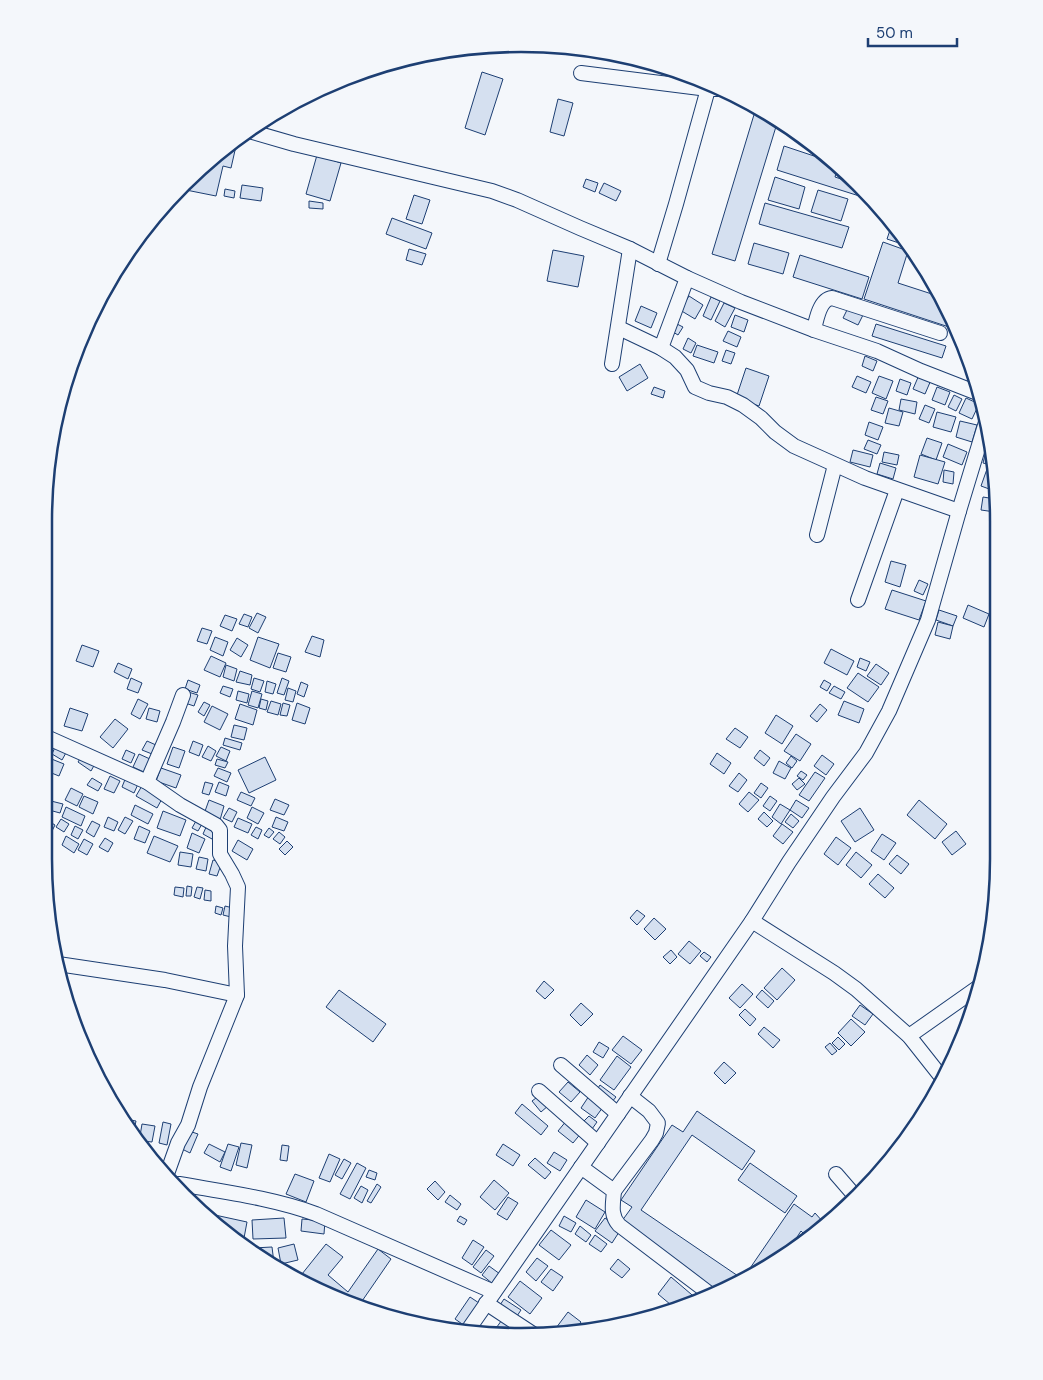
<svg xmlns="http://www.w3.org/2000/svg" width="1043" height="1380" font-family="'DM Sans',sans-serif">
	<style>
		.building { fill: #d5e0f0; stroke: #1d3f73 }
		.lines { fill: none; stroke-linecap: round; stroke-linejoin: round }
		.minor-casing { stroke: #1d3f73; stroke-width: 16 }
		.minor { stroke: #f4f7fb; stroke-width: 14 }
		.rim { fill: none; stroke: #1d3f73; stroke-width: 2.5 }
	</style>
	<rect width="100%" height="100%" fill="#f4f7fb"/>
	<g class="building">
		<polygon points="482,72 503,79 485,135 465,128"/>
		<polygon points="558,99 573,103 564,136 550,132"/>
		<polygon points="756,108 778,120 735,261 712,254"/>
		<polygon points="234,145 236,146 231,168 223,166 216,196 186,190"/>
		<polygon points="784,146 832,162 838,166 835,177 856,184 856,181 872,200 777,170"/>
		<polygon points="317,155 341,163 330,201 306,194"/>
		<polygon points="775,177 805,187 799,209 768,200"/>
		<polygon points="586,179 598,183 595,192 583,187"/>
		<polygon points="604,183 621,191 616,201 599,193"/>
		<polygon points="242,185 263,188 261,201 240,198"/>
		<polygon points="225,189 235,191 234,198 224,196"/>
		<polygon points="818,190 848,199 841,221 811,212"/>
		<polygon points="414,195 430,200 422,224 406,219"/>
		<polygon points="309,201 323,203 323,209 309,208"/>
		<polygon points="765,203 849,227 842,248 759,224"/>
		<polygon points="392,218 432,233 426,249 386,234"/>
		<polygon points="892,224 909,244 908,246 887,239"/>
		<polygon points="883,242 908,251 898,283 938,296 955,329 864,299"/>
		<polygon points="754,243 789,253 783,274 748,264"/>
		<polygon points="409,249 426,254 422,265 406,260"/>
		<polygon points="553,250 584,256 578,287 547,281"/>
		<polygon points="800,255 869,277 862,299 793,277"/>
		<polygon points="689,296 703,305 695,319 680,310"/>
		<polygon points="711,297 720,301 711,320 703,316"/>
		<polygon points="724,303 735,308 725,327 715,321"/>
		<polygon points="641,306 657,313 651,328 635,321"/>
		<polygon points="849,306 864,313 858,325 843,318"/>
		<polygon points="735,315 748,320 744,332 731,327"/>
		<polygon points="677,324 683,327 678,335 673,332"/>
		<polygon points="876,324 946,346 942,358 872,336"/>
		<polygon points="728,331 741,337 737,347 723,341"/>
		<polygon points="688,338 696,343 691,353 683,349"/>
		<polygon points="697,345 718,352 714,363 693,356"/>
		<polygon points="726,350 735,353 731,364 722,361"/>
		<polygon points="865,356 877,361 873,371 862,366"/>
		<polygon points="640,364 648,378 627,391 619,377"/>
		<polygon points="746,368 769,376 759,406 736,398"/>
		<polygon points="919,375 931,380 925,394 913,389"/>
		<polygon points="857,376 871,382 866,393 852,387"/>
		<polygon points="879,376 893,381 886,399 872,393"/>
		<polygon points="900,379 911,383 907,395 896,391"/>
		<polygon points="654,387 665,391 663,398 651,394"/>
		<polygon points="937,387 950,392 945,405 932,400"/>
		<polygon points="954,395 962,399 956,411 948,407"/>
		<polygon points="876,397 888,401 883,414 871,410"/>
		<polygon points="966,398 979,404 972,419 959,413"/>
		<polygon points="901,399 917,402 915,414 899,410"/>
		<polygon points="925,405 935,409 929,423 919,419"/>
		<polygon points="889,408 903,412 899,426 885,423"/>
		<polygon points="937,412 956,417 951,432 933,427"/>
		<polygon points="960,421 977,425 972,442 956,437"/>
		<polygon points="869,422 883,427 878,440 865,435"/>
		<polygon points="927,438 942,443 936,460 921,454"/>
		<polygon points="868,440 881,445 877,454 864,449"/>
		<polygon points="948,444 967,452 962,465 943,457"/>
		<polygon points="853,450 873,455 870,467 850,462"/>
		<polygon points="986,451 994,453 995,466 983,463"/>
		<polygon points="884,452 899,455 897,465 882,462"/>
		<polygon points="920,455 945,462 938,484 914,477"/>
		<polygon points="880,463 896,468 893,479 877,474"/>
		<polygon points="987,469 995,472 995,478 992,490 981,486"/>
		<polygon points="944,470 954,472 953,484 943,482"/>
		<polygon points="983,497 995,499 995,512 981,510"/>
		<polygon points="891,561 906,565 900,587 885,582"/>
		<polygon points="919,580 928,584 923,595 914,591"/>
		<polygon points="892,590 926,601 919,620 885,609"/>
		<polygon points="968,605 989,614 984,627 963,618"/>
		<polygon points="939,610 957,616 953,626 936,620"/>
		<polygon points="257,613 266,617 258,633 249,628"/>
		<polygon points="244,614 252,617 248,627 239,624"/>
		<polygon points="225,615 237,619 232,631 220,626"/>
		<polygon points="938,622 953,626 950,639 935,635"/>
		<polygon points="202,628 212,631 207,644 197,641"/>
		<polygon points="312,636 324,640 320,657 305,652"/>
		<polygon points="215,637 228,642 223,656 210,650"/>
		<polygon points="258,637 279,644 270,668 250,660"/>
		<polygon points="237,638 248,645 241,657 230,650"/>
		<polygon points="82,645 99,651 93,667 76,661"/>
		<polygon points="831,649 854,661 847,675 824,663"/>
		<polygon points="278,653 291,657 286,672 273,668"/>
		<polygon points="211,656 226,663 220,677 204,670"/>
		<polygon points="860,658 870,662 866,671 857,667"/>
		<polygon points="118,663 132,669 128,679 114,672"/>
		<polygon points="876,664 889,673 881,685 867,676"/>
		<polygon points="226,665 237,669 234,681 223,677"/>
		<polygon points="240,671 252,675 250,685 236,682"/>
		<polygon points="858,673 879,687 868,702 847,688"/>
		<polygon points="131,678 142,683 138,693 127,689"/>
		<polygon points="254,678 264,681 260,692 251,689"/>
		<polygon points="282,678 289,681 284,695 277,693"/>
		<polygon points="188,680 200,685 197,693 185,689"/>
		<polygon points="824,680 831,684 827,691 820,687"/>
		<polygon points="267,681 276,684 273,694 265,692"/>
		<polygon points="301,682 308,685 304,697 297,694"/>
		<polygon points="223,686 233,689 230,697 220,693"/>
		<polygon points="834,686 845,692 841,699 829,693"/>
		<polygon points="288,688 296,691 293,702 285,700"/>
		<polygon points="185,691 198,695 194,706 182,702"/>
		<polygon points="238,691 249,694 247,703 236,700"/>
		<polygon points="252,691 262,694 258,708 248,705"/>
		<polygon points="138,699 148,704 140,719 131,714"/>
		<polygon points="261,699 268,701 266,710 259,708"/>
		<polygon points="271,701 281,704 278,715 267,712"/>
		<polygon points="844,701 864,709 859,723 838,715"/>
		<polygon points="204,702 210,705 204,716 198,712"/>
		<polygon points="283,703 290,705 287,716 280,715"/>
		<polygon points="297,703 310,708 305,724 292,720"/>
		<polygon points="240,704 257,710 253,725 235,719"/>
		<polygon points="820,704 827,710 817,722 810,716"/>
		<polygon points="212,706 228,714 220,730 204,722"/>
		<polygon points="70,708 88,714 82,731 64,726"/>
		<polygon points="149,708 160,711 157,722 146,719"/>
		<polygon points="776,715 793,726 782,744 765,733"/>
		<polygon points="115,719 128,729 113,748 100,737"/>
		<polygon points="234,725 247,728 244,740 231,737"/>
		<polygon points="735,728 748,737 740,748 726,739"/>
		<polygon points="796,734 811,744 800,761 784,751"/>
		<polygon points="225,738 242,743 240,750 223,745"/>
		<polygon points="147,741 156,745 152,754 142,750"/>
		<polygon points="193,741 203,745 199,756 189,752"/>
		<polygon points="56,745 67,751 62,760 52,754"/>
		<polygon points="208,746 216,751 211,761 202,757"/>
		<polygon points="173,747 185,751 179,768 167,764"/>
		<polygon points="221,747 230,751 226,761 216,756"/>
		<polygon points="126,750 135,754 131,763 122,759"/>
		<polygon points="760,750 770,758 764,766 754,758"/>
		<polygon points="717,753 731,763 724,774 710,764"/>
		<polygon points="83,754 96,762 91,771 78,762"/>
		<polygon points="139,754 150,759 144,772 133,767"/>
		<polygon points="822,755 834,764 826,775 814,766"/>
		<polygon points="791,756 797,761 792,768 786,763"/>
		<polygon points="265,757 276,780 249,793 238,770"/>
		<polygon points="49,758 64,764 59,776 44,770"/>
		<polygon points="217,759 228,762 225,768 215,765"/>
		<polygon points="779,761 791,768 785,779 773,773"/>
		<polygon points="161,768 181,775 176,788 156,781"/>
		<polygon points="218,768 231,773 227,782 214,776"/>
		<polygon points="801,771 807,775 803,780 797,776"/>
		<polygon points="815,772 825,778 809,801 799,795"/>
		<polygon points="739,773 747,780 738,792 729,786"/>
		<polygon points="110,776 120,781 114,793 104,789"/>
		<polygon points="126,777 139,782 134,793 122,787"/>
		<polygon points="92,778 102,784 98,791 87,785"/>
		<polygon points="799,778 805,784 797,790 792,784"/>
		<polygon points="205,782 213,784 209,795 202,793"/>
		<polygon points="219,782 229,786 226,796 215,792"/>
		<polygon points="761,783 768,788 761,798 754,793"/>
		<polygon points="143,784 164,795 157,808 136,796"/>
		<polygon points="71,788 83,794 77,806 65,800"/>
		<polygon points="241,792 255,798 251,806 237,800"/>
		<polygon points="749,792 759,800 748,812 739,804"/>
		<polygon points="84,796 98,802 93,814 79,807"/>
		<polygon points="770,796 777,801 770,811 763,806"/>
		<polygon points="275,799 289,805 284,815 270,810"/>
		<polygon points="209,800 224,806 220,820 204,814"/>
		<polygon points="796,800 809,808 802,818 790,810"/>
		<polygon points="919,800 947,824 935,839 907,815"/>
		<polygon points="51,801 63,804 60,813 49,810"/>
		<polygon points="780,804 790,810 781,824 772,817"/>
		<polygon points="135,805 153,814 148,824 131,815"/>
		<polygon points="66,807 85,816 81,826 62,817"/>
		<polygon points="252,807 264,813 258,824 247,818"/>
		<polygon points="229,808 237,812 232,822 223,818"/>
		<polygon points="860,808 874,830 855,842 841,821"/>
		<polygon points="163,811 186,820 180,836 157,828"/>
		<polygon points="764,812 773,821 767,827 758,819"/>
		<polygon points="791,814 799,821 793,828 785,822"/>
		<polygon points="108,817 118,822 114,831 104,827"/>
		<polygon points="125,817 133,821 125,834 118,830"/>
		<polygon points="276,817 288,822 284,831 272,827"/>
		<polygon points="238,818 252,824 248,833 234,827"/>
		<polygon points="45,819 55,825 52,831 44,827"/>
		<polygon points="61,819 69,824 64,832 56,827"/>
		<polygon points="92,821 100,825 94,837 86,832"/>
		<polygon points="196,821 202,824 198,831 192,828"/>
		<polygon points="782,824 793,832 783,844 773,836"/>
		<polygon points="207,825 217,829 212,839 203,834"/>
		<polygon points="75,826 83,830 78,839 71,835"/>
		<polygon points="139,826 150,831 145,843 134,839"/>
		<polygon points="256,827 262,830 258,839 251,835"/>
		<polygon points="269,828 274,832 269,838 264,835"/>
		<polygon points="956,831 966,844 952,855 942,842"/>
		<polygon points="279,832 285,837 280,844 273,839"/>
		<polygon points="192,833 205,839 199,853 187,848"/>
		<polygon points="882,834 896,843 884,860 871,851"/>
		<polygon points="66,836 79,844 74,853 62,845"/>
		<polygon points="154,836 178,846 170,862 147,853"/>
		<polygon points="836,837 851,848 838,865 824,854"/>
		<polygon points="105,838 113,843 108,852 99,847"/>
		<polygon points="84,839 93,844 87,855 78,850"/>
		<polygon points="238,840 253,849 247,860 232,851"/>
		<polygon points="287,841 293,847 285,855 279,849"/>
		<polygon points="180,852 193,854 191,867 178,865"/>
		<polygon points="856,852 872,865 861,878 846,865"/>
		<polygon points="897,855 909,864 901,874 889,864"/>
		<polygon points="199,857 208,859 206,871 196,869"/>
		<polygon points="213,860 222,862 217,876 209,874"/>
		<polygon points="878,874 894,888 885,898 869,884"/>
		<polygon points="187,886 192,887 191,896 186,896"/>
		<polygon points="175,887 184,888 183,897 174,895"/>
		<polygon points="197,887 203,888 200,899 194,897"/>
		<polygon points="205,890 211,891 211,901 204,900"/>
		<polygon points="216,906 223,908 221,915 215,913"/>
		<polygon points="225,906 233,908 231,917 223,915"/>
		<polygon points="637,910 645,916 637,925 630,918"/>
		<polygon points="654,918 666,929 655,940 644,929"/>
		<polygon points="689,941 701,951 690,964 678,954"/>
		<polygon points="671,950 677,957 670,964 663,957"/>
		<polygon points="704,952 711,957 707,962 700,956"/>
		<polygon points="782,968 795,980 777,1000 764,988"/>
		<polygon points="544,981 554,990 545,999 536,991"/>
		<polygon points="742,984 753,994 740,1008 729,998"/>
		<polygon points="339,990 386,1024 373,1042 326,1007"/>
		<polygon points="762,990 774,1001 768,1008 756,997"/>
		<polygon points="581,1003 593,1014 581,1026 570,1015"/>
		<polygon points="860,1005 873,1014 865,1025 852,1016"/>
		<polygon points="745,1009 756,1019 750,1026 739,1015"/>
		<polygon points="851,1019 865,1032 851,1046 838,1033"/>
		<polygon points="764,1027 780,1040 773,1048 758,1034"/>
		<polygon points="623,1036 642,1050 631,1064 612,1050"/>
		<polygon points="838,1037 845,1044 839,1050 832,1043"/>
		<polygon points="599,1042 609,1048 603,1058 593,1052"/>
		<polygon points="830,1043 837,1051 832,1055 825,1047"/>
		<polygon points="587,1055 598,1065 590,1075 579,1065"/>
		<polygon points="617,1056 631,1067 614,1090 600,1080"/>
		<polygon points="724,1062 736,1073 725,1084 714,1073"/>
		<polygon points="568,1082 580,1092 571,1102 559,1092"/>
		<polygon points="600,1085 616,1097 611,1103 596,1091"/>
		<polygon points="540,1095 549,1105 541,1112 532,1101"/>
		<polygon points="589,1096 603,1107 595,1118 581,1108"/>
		<polygon points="522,1104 548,1126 541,1135 515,1113"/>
		<polygon points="697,1111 755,1151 742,1170 692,1135 641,1210 741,1278 716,1291 619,1225 632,1207 621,1200 672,1125 683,1132"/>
		<polygon points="589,1116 597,1122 592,1129 583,1122"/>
		<polygon points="125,1119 136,1121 134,1130"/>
		<polygon points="567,1120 582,1132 573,1143 558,1131"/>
		<polygon points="163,1122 171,1124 167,1145 159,1143"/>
		<polygon points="142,1124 155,1126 152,1142 143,1141 140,1136"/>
		<polygon points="189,1131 198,1134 190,1153 182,1149"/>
		<polygon points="241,1143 252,1145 247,1168 236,1165"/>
		<polygon points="209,1144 225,1152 220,1162 204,1153"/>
		<polygon points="228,1144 239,1147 231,1171 220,1167"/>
		<polygon points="503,1144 520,1155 513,1166 496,1155"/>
		<polygon points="282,1145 289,1146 287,1161 280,1160"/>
		<polygon points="554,1152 567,1160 560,1171 547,1163"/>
		<polygon points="329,1154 340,1159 330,1182 319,1178"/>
		<polygon points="535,1158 551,1172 545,1179 528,1165"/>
		<polygon points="344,1159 351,1163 342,1179 335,1175"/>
		<polygon points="357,1163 366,1168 350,1199 340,1194"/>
		<polygon points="750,1163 797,1196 785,1213 738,1180"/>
		<polygon points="369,1170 377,1173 375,1180 366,1177"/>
		<polygon points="295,1174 314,1181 306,1202 286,1194"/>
		<polygon points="494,1180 509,1193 495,1210 480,1197"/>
		<polygon points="435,1181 445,1192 438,1200 427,1189"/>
		<polygon points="377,1184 381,1187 371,1203 367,1201"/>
		<polygon points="361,1186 368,1190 362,1203 354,1198"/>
		<polygon points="450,1195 461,1204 457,1210 445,1202"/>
		<polygon points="508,1197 518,1203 507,1220 497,1214"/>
		<polygon points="586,1200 605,1212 595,1229 576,1217"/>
		<polygon points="794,1204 812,1217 815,1213 824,1223 808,1238 801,1231 784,1257 744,1277"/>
		<polygon points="215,1215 247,1222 244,1238 234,1236 214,1222"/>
		<polygon points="460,1216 467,1220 464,1225 457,1221"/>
		<polygon points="564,1216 576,1223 571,1232 559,1226"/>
		<polygon points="284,1218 286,1238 253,1239 252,1220"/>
		<polygon points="605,1218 621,1229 612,1243 595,1231"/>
		<polygon points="302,1219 325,1221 324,1234 301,1231"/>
		<polygon points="580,1226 591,1235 586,1242 575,1234"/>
		<polygon points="551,1230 571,1245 559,1260 539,1245"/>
		<polygon points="595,1235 607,1244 601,1252 589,1244"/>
		<polygon points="473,1240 484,1247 472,1265 462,1258"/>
		<polygon points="294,1244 298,1260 281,1264 278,1248"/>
		<polygon points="326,1244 343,1257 328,1275 348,1292 378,1249 391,1259 360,1304 310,1287 298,1279"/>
		<polygon points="272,1247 274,1263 253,1248"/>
		<polygon points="486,1250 494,1256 481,1273 473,1267"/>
		<polygon points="537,1258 548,1266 536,1281 526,1272"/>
		<polygon points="618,1259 630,1269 622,1278 610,1269"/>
		<polygon points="489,1266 500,1274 493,1284 482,1275"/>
		<polygon points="551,1269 563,1277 553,1291 541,1282"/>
		<polygon points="671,1277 698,1300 677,1310 658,1294"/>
		<polygon points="520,1281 542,1298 530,1314 508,1297"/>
		<polygon points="470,1297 479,1303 465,1326 455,1319"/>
		<polygon points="504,1299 521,1310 515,1319 498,1308"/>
		<polygon points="568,1312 581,1322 574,1331 557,1334 553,1332"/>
		<polygon points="504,1317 517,1326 512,1333 494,1331"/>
	</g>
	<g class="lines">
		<defs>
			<g id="minor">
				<polyline points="581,73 708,89 720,89"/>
				<polyline points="249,131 294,144 492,191 517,200 580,228 630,249 687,278 741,302 814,330 877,351 921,371 980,394"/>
				<polyline points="658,264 676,204 708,89 709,83"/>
				<polyline points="619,328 661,348 675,357 687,370 695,387 709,393 727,397 743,405 761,418 775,432 794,446 865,478 959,511"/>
				<path d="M814 330C816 320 820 299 832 298L940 333"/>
				<polyline points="661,348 687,278"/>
				<polyline points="612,364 630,249"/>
				<polyline points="817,535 835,465"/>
				<polyline points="858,600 897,490"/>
				<polyline points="44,736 147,782 180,805 216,825 220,830 220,854 232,874 238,887 235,946 237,995 200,1087 188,1125 178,1143 168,1171"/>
				<polyline points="147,782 173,722 183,695"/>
				<polyline points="752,921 834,973 856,989 909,1036 943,1079"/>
				<polyline points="58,964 165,980 237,995"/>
				<polyline points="909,1036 980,986"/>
				<polyline points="561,1065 618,1114"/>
				<polyline points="539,1091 598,1143"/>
				<path d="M581 1167 614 1191C613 1204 610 1215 619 1225L710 1294"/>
				<polyline points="836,1174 855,1196"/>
				<path d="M179 1184C224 1192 272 1198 316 1214L494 1292"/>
				<polyline points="614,1191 652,1140 656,1133 658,1123 649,1111 630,1096"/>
				<polyline points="486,1303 533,1334"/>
				<polyline points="468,1330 752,921 789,862 833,797 866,753 889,711 928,620 959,511 986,422"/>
			</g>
		</defs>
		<use href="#minor" class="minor-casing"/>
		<use href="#minor" class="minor"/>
	</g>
	<path d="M0 0H1043V1380H0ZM521 52H521A469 469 0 0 1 990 521V859A469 469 0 0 1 521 1328H521A469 469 0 0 1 52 859V521A469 469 0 0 1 521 52Z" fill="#f4f7fb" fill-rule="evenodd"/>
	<path class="rim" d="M521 52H521A469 469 0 0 1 990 521V859A469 469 0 0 1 521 1328H521A469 469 0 0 1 52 859V521A469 469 0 0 1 521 52Z"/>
	<path d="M868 38v8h89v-8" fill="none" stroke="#1d3f73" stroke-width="2.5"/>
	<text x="876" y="38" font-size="15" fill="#1d3f73" stroke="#f4f7fb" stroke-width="4" paint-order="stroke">50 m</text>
</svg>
